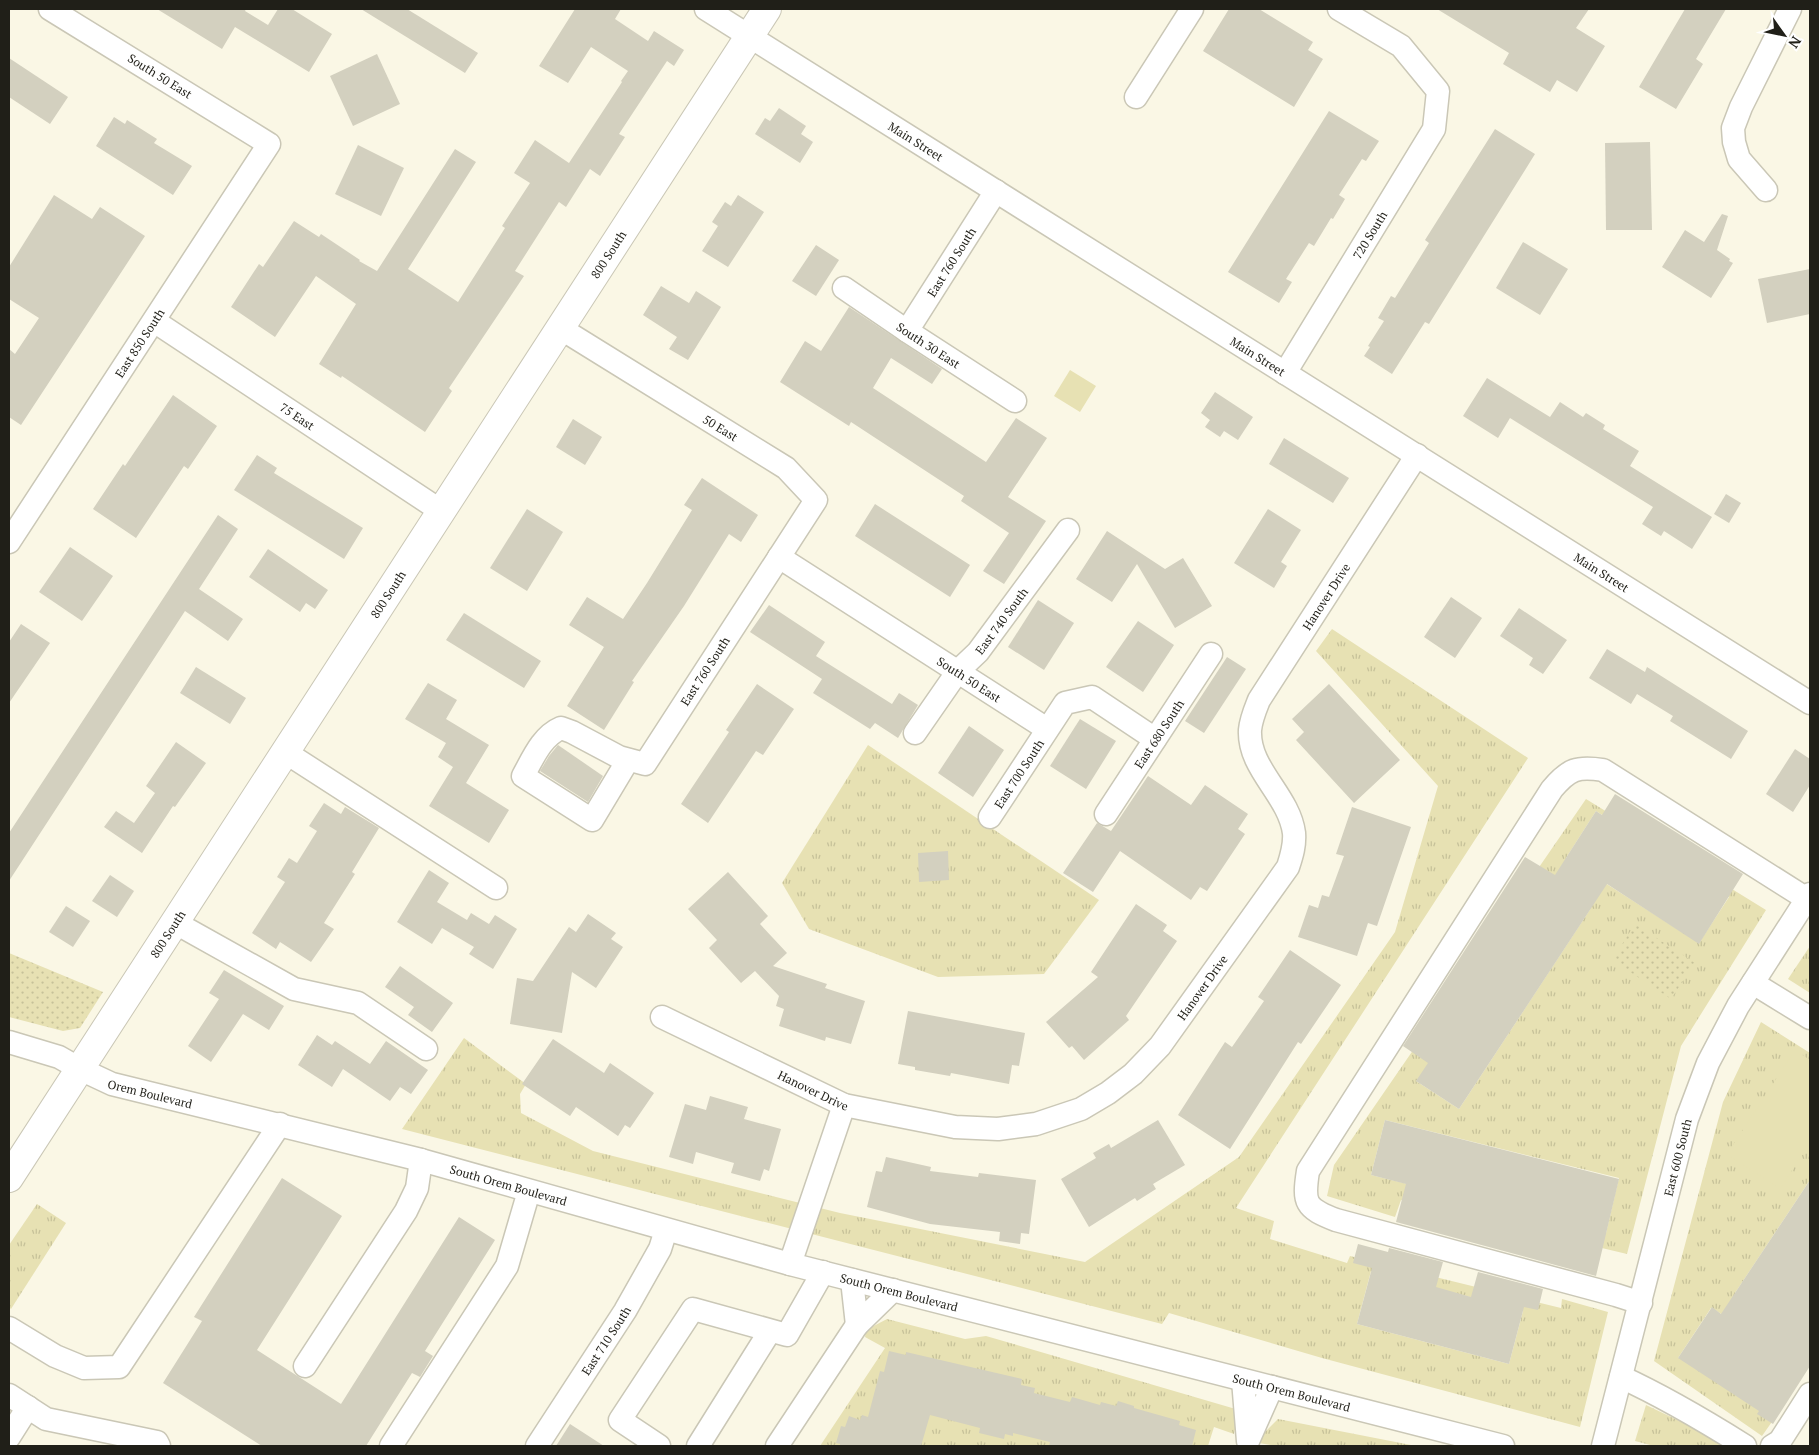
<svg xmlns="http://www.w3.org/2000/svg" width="1819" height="1455" font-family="'PT Serif',serif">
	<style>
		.grass { fill: url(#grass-tufts); fill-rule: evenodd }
		.park { fill: url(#park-dots) }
		.pitch { fill: #e7e1b3 }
		.building { fill: #d3d0bf }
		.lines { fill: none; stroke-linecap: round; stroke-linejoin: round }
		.minor-casing { stroke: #cac7b6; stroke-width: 25 }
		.major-casing { stroke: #cac7b6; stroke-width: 30 }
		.minor { stroke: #fff; stroke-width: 22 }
		.major { stroke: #fff; stroke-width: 28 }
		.labels { text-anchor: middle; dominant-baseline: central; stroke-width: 5; stroke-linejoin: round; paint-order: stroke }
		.street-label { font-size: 12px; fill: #201f18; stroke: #fff }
	</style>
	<defs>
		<pattern id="grass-tufts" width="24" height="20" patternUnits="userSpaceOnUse" patternTransform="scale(1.25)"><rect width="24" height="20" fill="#e7e1b3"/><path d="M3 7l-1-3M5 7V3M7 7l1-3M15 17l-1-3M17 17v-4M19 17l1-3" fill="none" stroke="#c6c199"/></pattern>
		<pattern id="park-dots" width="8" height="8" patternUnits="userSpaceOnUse" patternTransform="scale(1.25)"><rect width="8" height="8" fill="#e7e1b3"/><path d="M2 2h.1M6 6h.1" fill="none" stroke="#c6c199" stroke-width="1.8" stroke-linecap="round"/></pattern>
	</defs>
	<rect width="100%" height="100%" fill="#faf7e5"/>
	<g class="grass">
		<path d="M1332 629 1528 758 1236 1208 1274 1221 1270 1239 1347 1263 1350 1256 1561 1308 1562 1299 1608 1312 1580 1427 1322 1358 1169 1313 1162 1324 402 1129 464 1038 526 1084 520 1094 521 1113 593 1151 840 1213 1085 1262 1239 1157 1395 932 1438 786 1316 651ZM1371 1271 1523 1311 1509 1364 1357 1324Z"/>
		<polygon points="868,745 1099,900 1044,974 938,977 809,929 782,883"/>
		<path d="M1586 799 1766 910 1681 1046 1627 1254 1401 1200 1395 1217 1327 1196 1334 1165ZM1596 811 1729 897 1699 943 1566 858ZM1591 908 1459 1109 1416 1081ZM1385 1120 1619 1178 1606 1233 1371 1175Z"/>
		<polygon points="1810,946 1810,993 1788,979"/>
		<path d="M1761 1022 1810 1053V1180L1735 1293 1777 1321 1810 1272V1324L1760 1405 1776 1416 1762 1436 1654 1361 1723 1102ZM1711 1308H1712L1778 1351 1678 1358Z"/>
		<polygon points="37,1204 66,1223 11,1309 9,1307 9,1245"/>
		<polygon points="887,1319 965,1339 986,1336 1239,1410 1234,1434 1214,1427 1208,1446 820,1446 885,1348 865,1337 866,1330"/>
		<polygon points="1646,1405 1732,1446 1654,1446 1635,1441"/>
		<polygon points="1278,1419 1411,1445 1415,1446 1276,1446 1259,1443 1265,1432"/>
	</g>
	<g class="park">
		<polygon points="1635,924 1695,963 1671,999 1612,960"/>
		<polygon points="9,953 103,992 80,1028 63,1031 9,1017"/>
	</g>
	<g class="pitch">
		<polygon points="1070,370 1096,386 1080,412 1054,396"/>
		<polygon points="1795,1050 1810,1060 1810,1142 1780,1189 1727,1154"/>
	</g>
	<g class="building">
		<polygon points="157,9 246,9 245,11 268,25 278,9 292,9 332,34 309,72 235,27 222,49"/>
		<polygon points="361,9 407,9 478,53 465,73"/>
		<polygon points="575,9 621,9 615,19 648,41 654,31 684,50 674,66 667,61 619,134 625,137 600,176 590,169 566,207 559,202 515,271 524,276 449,388 452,391 425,432 342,376 341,378 319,364 356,304 316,276 275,337 231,307 259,264 263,267 294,221 319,237 321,234 360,260 359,261 377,271 455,149 476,162 408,269 458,302 505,228 502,226 530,183 514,173 535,140 569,163 622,82 621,81 628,71 591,47 568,83 539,66"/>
		<polygon points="1229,9 1259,9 1313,42 1308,50 1323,59 1294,107 1203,51"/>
		<polygon points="1437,9 1589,9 1576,28 1605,46 1577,92 1557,80 1550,92 1503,64 1509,53"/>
		<polygon points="1685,9 1726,9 1696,59 1703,64 1676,109 1639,87"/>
		<polygon points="377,54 400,104 353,126 330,76"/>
		<polygon points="9,58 68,97 50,124 9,97"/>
		<polygon points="779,108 806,126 801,134 813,142 800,163 755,134 765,118 770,121"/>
		<polygon points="1329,111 1379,141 1366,161 1362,159 1339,195 1345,199 1333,219 1331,218 1314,246 1309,243 1286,279 1292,282 1279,303 1228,272"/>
		<polygon points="114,117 125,124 127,120 157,139 154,143 192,166 173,195 96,146"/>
		<polygon points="1495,129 1535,154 1429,324 1425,322 1392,374 1364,356 1370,347 1368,346 1384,321 1378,318 1391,296 1395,298 1429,243 1425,240"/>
		<polygon points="1650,142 1652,230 1606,230 1605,143"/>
		<polygon points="358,145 404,168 381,216 335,194"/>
		<polygon points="54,195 92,219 100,207 145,236 21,425 9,417 9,349 15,354 39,318 9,299 9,267"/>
		<polygon points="738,195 764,212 728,267 702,251 718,226 712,222 725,202 731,206"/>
		<polygon points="1722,214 1728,216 1717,250 1730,259 1729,261 1733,263 1711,298 1662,267 1685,230 1704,242"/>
		<polygon points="1523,242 1568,269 1540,315 1496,288"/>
		<polygon points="816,245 839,260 816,296 792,281"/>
		<polygon points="1810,269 1810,314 1767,323 1758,279"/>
		<polygon points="661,286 689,303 696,291 721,307 688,360 669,349 677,337 643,315"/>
		<polygon points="849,307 942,369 932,384 891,358 873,388 986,462 1016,418 1047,438 1008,497 1046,521 1004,584 983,571 1009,533 961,501 964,496 851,422 849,426 780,382 805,341 821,351"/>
		<polygon points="1487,378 1550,417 1560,402 1583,417 1586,413 1605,425 1603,429 1639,451 1630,466 1712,517 1692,549 1664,531 1661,536 1642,524 1653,507 1510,418 1498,438 1463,416"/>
		<polygon points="1215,392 1253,417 1238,440 1224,431 1220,437 1205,427 1210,420 1201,413"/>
		<polygon points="173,395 217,426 188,469 184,466 136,538 93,509 123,464 125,466"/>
		<polygon points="573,419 602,437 585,465 556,447"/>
		<polygon points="1284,438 1349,478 1333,503 1269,464"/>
		<polygon points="257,455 277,468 274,473 363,528 344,559 234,490"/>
		<polygon points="702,478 758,515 741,542 729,534 684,606 632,681 634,682 604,730 567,706 604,647 569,625 587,597 623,619 647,583 692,510 684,505"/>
		<polygon points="1726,494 1741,503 1729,523 1714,514"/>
		<polygon points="875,504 970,565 950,597 855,536"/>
		<polygon points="527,509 563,532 527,591 490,568"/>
		<polygon points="1268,509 1301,530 1281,562 1287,566 1274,588 1234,563"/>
		<polygon points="218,515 238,529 199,589 243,619 228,641 185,611 9,881 9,833"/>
		<polygon points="1107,531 1165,569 1183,558 1212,606 1175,628 1137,564 1112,602 1076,579"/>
		<polygon points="70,547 113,576 82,621 39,592"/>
		<polygon points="268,549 328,590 315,609 306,603 300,612 249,577"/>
		<polygon points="1451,597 1482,618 1455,658 1424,637"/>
		<polygon points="1038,600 1074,623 1044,670 1008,647"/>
		<polygon points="769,605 825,642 816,656 892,704 899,693 918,705 898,738 875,723 870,729 813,693 822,679 750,632"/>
		<polygon points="1519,608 1567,640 1543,674 1529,665 1533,658 1500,636"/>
		<polygon points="464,613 541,661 524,688 446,640"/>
		<polygon points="1138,621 1174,645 1143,692 1106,667"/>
		<polygon points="21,624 50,643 9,703 9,642"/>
		<polygon points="1607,649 1645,672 1647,667 1748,731 1731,759 1670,721 1673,716 1637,694 1631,704 1589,678"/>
		<polygon points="1227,657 1246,669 1204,733 1185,721"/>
		<polygon points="196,667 246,698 230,724 180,693"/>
		<polygon points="428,683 457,700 446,719 489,745 466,783 509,810 489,843 429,806 453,767 438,757 446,743 405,719"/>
		<polygon points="757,684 794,709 763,755 756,751 708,823 681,804 729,732 726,730"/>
		<polygon points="1329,684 1400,760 1354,803 1296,740 1304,732 1292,719"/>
		<polygon points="1080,719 1116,741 1086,789 1050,766"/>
		<polygon points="969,726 1004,750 973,797 938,773"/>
		<polygon points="176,742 206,763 175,807 173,806 142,853 104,827 116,811 134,823 155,793 146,786"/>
		<polygon points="558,745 603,776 588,802 540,771 549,756"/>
		<polygon points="1795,749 1810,759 1810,785 1793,812 1766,794"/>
		<polygon points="1148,776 1191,805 1205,785 1248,814 1238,829 1245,834 1207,891 1200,887 1191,900 1120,851 1093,892 1063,873 1097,823 1111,831"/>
		<polygon points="1615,794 1743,874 1699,944 1607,884 1459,1109 1416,1081 1428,1063 1403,1046 1525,857 1555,875 1596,811 1602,815"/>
		<polygon points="324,803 341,814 345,807 379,828 352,872 355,874 324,923 334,929 311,962 280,942 276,949 252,933 285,882 277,877 289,858 297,863 317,831 309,826"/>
		<polygon points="1352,807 1411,827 1377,926 1368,923 1357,956 1298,937 1309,905 1318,908 1322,895 1329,897 1344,856 1336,854"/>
		<polygon points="948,851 949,880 919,882 918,853"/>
		<polygon points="429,870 449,883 437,902 467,920 471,913 489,924 495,915 517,929 493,969 469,954 474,947 442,928 432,944 397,922"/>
		<polygon points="728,872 768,916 760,924 787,953 773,966 827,984 825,988 865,1001 851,1044 826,1037 825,1041 779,1026 784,1009 776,1006 779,996 755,971 741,983 709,948 717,940 688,909"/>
		<polygon points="110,875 134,891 117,917 92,901"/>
		<polygon points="1136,904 1167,925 1163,931 1177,941 1126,1016 1129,1020 1084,1060 1072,1046 1069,1048 1046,1022 1098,977 1091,972"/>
		<polygon points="66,906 90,921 73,947 49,932"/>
		<polygon points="588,914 616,933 611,939 623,947 596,988 572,972 562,1033 510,1024 517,978 533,981 569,927 576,932"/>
		<polygon points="1290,950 1341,985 1301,1044 1298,1042 1230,1149 1178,1115 1225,1042 1232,1047 1264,1001 1258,997"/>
		<polygon points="400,966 453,1003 432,1032 408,1015 414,1007 385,987"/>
		<polygon points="224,970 284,1006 269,1030 243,1014 211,1062 188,1046 219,999 209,993"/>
		<polygon points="908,1011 1025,1033 1019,1066 1012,1065 1009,1084 951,1073 950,1076 915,1070 915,1067 898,1064"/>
		<polygon points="317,1035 332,1045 335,1041 370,1064 386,1041 428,1070 411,1094 400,1087 390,1101 343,1069 332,1087 298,1065"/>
		<polygon points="553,1039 604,1073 610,1063 654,1093 630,1128 625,1125 618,1136 576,1107 570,1116 522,1084"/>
		<polygon points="710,1096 748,1107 744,1119 781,1129 769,1171 764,1169 760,1181 731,1173 734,1163 696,1152 693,1164 669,1157 685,1104 706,1110"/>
		<polygon points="1158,1120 1185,1165 1153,1184 1156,1189 1137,1201 1135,1198 1089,1227 1061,1179 1096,1158 1093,1153 1109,1144 1111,1148"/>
		<polygon points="1385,1120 1619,1179 1596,1276 1396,1222 1406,1184 1371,1175"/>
		<polygon points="886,1157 931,1167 930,1171 978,1177 979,1173 1036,1180 1029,1234 1021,1233 1020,1244 999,1241 1000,1232 930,1224 867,1207 876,1171 882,1172"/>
		<polygon points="282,1178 342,1216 257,1350 341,1404 459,1217 495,1240 425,1351 433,1356 420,1377 412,1373 366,1446 262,1446 163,1383 202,1321 194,1317"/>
		<polygon points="1810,1180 1810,1366 1773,1424 1757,1414 1759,1411 1678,1358 1712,1307 1721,1314"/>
		<polygon points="1358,1244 1388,1252 1389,1248 1443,1262 1436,1287 1471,1297 1478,1272 1543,1289 1538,1310 1524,1307 1509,1364 1357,1324 1372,1268 1353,1263"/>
		<polygon points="889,1351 906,1355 906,1352 1022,1379 1021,1385 1035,1388 1034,1393 1070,1402 1072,1397 1100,1405 1101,1402 1116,1406 1118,1401 1134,1406 1134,1408 1180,1421 1179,1425 1196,1430 1192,1446 1049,1446 1050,1442 1013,1433 1013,1436 1005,1434 1004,1439 979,1433 980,1428 930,1415 921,1446 840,1446 840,1444 836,1443 841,1426 845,1427 849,1416 860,1420 862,1415 868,1417 880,1371 884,1372"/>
		<polygon points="570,1424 604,1446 556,1446"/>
	</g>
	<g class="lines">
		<defs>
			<g id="minor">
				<path id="s1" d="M706 9 1810 703"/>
				<polyline points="1136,97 1192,9"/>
				<polyline points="1766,190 1739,159 1734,142 1733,128 1741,107 1790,9"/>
				<path id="s2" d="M844 288 907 331 1015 401"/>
				<path id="s3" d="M154 321 441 511"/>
				<path id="s4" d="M560 328 786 468 816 500 645 764 619 757 572 732 561 728C542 736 533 758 523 776L592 820 628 760"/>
				<path id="s5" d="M907 331 996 191"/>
				<path id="s6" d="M1285 373 1434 129 1438 91 1401 46 1339 9"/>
				<path id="s7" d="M9 542 269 144 50 9"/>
				<path id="s8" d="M779 557 1047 729"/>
				<path id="s9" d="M915 733 958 671 978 652 1068 530"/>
				<polyline points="285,752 496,888"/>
				<path id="s10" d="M1106 814 1211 654"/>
				<path id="s11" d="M990 817 1065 703 1092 697 1155 739"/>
				<polyline points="174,922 294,989 358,1003 426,1049"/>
				<polyline points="1753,983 1810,1018"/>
				<path id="s12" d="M662 1017 844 1105 955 1127 998 1129 1036 1124 1081 1109 1108 1093 1133 1074 1160 1046 1288 867C1292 855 1295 845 1294 833 1289 795 1248 769 1250 730 1251 719 1255 710 1259 700L1417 455"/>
				<path id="s13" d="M9 1042 59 1057 80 1069 112 1084 421 1160 790 1264 1503 1446"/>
				<polyline points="790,1264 844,1105"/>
				<polyline points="852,1280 857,1325 893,1290"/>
				<path d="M1641 1303 1616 1295 1336 1220C1305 1208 1303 1203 1308 1171L1552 789C1569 769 1577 766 1603 770L1807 899"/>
				<polyline points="9,1328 55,1356 84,1368 119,1367 280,1124"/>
				<polyline points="305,1366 406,1211 417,1188 421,1160"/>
				<path d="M1621 1377C1665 1397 1705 1421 1745 1446"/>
				<polyline points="1243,1380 1248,1441 1272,1387"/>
				<polyline points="9,1395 46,1419 157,1442 159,1446"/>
				<polyline points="9,1437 28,1407"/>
				<polyline points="391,1446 507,1266 529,1191"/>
				<path id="s14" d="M537 1446 625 1311 660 1249 666 1230"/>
				<polyline points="659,1446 620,1420 693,1309 787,1335 823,1272"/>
				<polyline points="698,1446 770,1331"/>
				<polyline points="777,1446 857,1325"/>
				<path id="s15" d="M1603 1446 1687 1119 1708 1063 1738 1006 1810 894"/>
				<polyline points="1772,1446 1780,1441 1810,1394"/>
			</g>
			<g id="major">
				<path id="s16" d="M9 1178 767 9"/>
			</g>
		</defs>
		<use href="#minor" class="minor-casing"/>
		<use href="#major" class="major-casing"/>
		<use href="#minor" class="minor"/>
		<use href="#major" class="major"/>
	</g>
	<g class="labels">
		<g class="street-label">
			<text transform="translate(160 76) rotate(32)">South 50 East</text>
			<text stroke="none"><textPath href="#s1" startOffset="248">Main Street</textPath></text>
			<text stroke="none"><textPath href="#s6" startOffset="162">720 South</textPath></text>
			<text stroke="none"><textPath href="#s16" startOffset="1101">800 South</textPath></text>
			<text stroke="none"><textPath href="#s5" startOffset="82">East 760 South</textPath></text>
			<text stroke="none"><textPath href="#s7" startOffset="238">East 850 South</textPath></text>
			<text stroke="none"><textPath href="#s2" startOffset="102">South 30 East</textPath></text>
			<text stroke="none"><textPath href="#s1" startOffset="652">Main Street</textPath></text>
			<text stroke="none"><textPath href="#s3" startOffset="172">75 East</textPath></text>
			<text stroke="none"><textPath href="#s4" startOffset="189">50 East</textPath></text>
			<text stroke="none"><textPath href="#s1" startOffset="1058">Main Street</textPath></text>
			<text stroke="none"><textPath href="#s16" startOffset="696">800 South</textPath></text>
			<text stroke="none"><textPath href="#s12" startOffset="1069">Hanover Drive</textPath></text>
			<text stroke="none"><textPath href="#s9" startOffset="142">East 740 South</textPath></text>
			<text transform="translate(705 671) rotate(-57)">East 760 South</text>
			<text stroke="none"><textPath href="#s8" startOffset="226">South 50 East</textPath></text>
			<text stroke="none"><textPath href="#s10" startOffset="96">East 680 South</textPath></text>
			<text stroke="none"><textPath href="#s11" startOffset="52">East 700 South</textPath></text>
			<text stroke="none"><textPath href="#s16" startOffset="291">800 South</textPath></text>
			<text stroke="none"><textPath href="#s12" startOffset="618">Hanover Drive</textPath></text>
			<text stroke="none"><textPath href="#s12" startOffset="168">Hanover Drive</textPath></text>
			<text stroke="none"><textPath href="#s13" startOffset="151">Orem Boulevard</textPath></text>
			<text stroke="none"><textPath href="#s15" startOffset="298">East 600 South</textPath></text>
			<text stroke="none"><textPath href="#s13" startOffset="521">South Orem Boulevard</textPath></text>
			<text stroke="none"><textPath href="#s13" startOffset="926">South Orem Boulevard</textPath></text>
			<text stroke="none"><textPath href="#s14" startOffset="126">East 710 South</textPath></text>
			<text stroke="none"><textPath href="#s13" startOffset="1331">South Orem Boulevard</textPath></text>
		</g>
	</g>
	<rect width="1819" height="1455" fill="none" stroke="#201f18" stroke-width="20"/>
	<g transform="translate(1784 35) rotate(123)" stroke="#ffffff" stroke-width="4" paint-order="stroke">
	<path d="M0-4L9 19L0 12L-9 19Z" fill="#201f18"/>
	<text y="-8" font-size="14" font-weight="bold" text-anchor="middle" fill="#201f18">N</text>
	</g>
</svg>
